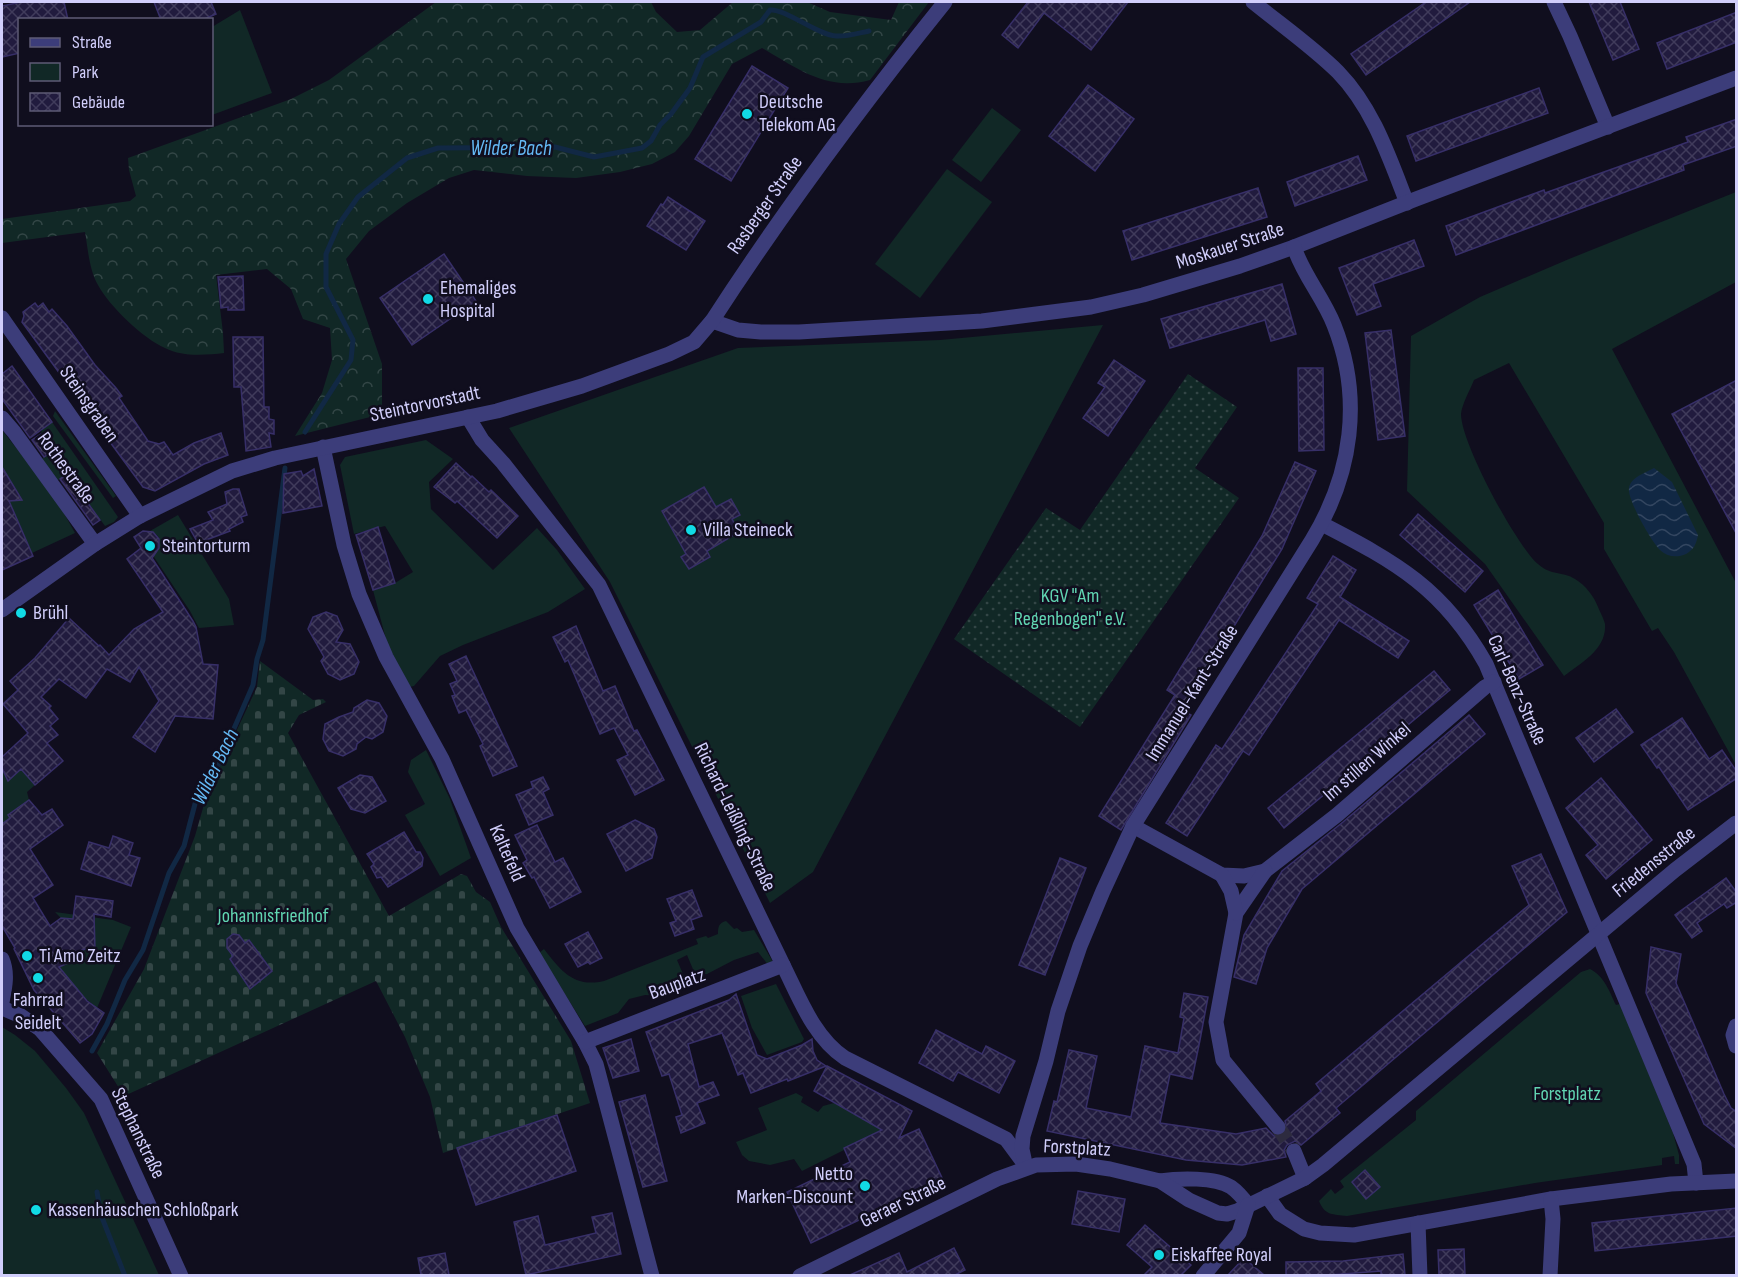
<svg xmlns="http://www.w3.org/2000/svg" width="1738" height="1277" font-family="'Sofia Sans Condensed',sans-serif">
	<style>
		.green { fill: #112826 }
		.forest { fill: url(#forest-crowns) }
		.cemetery { fill: url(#cemetery-stones) }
		.garden { fill: url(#garden-dots) }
		.water { fill: url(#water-waves) }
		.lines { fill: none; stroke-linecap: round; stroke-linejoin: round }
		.stream { stroke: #112844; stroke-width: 5 }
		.building { fill: url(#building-cross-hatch); stroke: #372f68; stroke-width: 1.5 }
		.minor-tunnel { stroke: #2d2b3f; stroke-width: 15; stroke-dasharray: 15 8; stroke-linecap: butt }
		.minor { stroke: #3c3d7a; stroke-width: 15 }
		.poi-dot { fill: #11dae5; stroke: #100e1e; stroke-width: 2 }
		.labels { text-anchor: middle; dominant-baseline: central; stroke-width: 5; stroke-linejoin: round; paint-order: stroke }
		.poi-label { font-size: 20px; fill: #d1cefb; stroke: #100e1e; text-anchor: start }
		.street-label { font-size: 20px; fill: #d1cefb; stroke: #100e1e }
		.park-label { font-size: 20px; fill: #61d5b2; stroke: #100e1e }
		.water-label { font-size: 21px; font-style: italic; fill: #64b8f4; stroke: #100e1e }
	</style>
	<defs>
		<pattern id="forest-crowns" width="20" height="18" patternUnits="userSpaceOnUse" patternTransform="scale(1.5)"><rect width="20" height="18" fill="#112826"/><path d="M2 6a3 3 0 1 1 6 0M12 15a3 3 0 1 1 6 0" fill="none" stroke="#334646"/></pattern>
		<pattern id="cemetery-stones" width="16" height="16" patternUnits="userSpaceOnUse" patternTransform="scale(1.5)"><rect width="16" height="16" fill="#112826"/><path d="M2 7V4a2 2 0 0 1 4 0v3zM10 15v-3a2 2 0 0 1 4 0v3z" fill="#334646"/></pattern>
		<pattern id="garden-dots" width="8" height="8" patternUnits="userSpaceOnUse" patternTransform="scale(1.5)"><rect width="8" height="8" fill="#112826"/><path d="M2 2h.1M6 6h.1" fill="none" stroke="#334646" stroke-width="1.8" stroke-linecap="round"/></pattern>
		<pattern id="water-waves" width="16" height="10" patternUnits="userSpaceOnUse" patternTransform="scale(1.5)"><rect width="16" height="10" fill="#112844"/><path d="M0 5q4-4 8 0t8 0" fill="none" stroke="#334660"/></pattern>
		<pattern id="building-cross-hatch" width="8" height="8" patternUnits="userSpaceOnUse" patternTransform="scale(1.5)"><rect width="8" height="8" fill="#211b3e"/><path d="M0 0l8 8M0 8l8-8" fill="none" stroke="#403b5b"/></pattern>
	</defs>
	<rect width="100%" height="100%" fill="#100e1e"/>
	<g class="green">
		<polygon points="240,10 272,93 212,115 212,27"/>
		<polygon points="992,108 1021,130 981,182 952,160"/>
		<polygon points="947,169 992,202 920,298 875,264"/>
		<path d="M1736 192V282L1612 349 1736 583V765L1674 652 1658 628 1652 631 1604 549V523L1509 363 1474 380C1470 390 1462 404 1461 414 1461 443 1516 545 1538 564 1551 576 1563 571 1575 579 1585 585 1594 596 1598 607 1600 612 1604 619 1605 624 1607 649 1581 663 1564 676L1485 564 1407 491 1411 336 1480 297 1569 259Z"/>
		<polygon points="1103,325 813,872 770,903 610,582 509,428 738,348 940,340"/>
		<polygon points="55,411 116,496 113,498 53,416"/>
		<polygon points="52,422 118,517 114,522 105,526 67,474 55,482 40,460 53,451 41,434 42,429"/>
		<polygon points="2,430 55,497 75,533 32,553 9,501 22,499 2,467"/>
		<polygon points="426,440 453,459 429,482 431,509 493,570 537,528 557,550 585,589 548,612 463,645 440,656 414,686 409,687 388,647 373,590 395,583 413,572 385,526 354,534 340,465 345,457"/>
		<path d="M178 515 229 599 234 625 199 628 190 611 152 554C162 546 163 536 150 531Z"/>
		<polygon points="426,750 450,799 471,858 440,876 405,815 425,804 408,772 411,760"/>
		<polygon points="2,768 8,781 21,769 35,785 27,792 29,800 8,815 10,818 2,824"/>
		<polygon points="55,912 113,920 131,927 97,1008 81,995 59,967 67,963 68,957 77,953 76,949 94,949 94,921 61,918"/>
		<path d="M726 921 734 929 737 928 742 932 754 930 773 962 769 966 758 952 734 960 707 974H695L687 955 677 960 683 974 691 983 664 996 645 995 629 999 618 1013 585 1026 539 953 544 949C561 971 574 988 604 981L698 944 696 939 706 936 708 938 718 934C718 926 719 923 726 921Z"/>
		<path d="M1590 969C1605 977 1609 991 1616 1005L1620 1004 1673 1133 1679 1155V1164H1675L1674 1156 1662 1158V1165L1535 1183 1347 1216C1333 1214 1325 1216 1319 1201L1331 1189 1335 1194 1344 1187 1340 1181 1416 1120V1111L1581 972Z"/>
		<polygon points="776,984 804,1039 802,1042 767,1055 752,1028 741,996"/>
		<polygon points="2,1027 15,1035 35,1051 66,1088 84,1113 159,1275 2,1275"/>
		<polygon points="796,1093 803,1097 801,1102 818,1112 823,1106 834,1103 884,1130 802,1171 794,1159 770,1165 749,1161 742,1155 736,1142 767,1130 758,1108"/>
	</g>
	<path class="forest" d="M436 2H651L656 12 677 32 700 30 733 2H807L830 12 891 20 899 2H929L870 80C827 92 797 68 762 48L732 64 689 136 675 152 652 164 620 172 576 178 527 176 474 170 449 178 407 203 369 231 346 259 382 364V414L295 436 322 393 332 360 330 328 303 319 291 289 267 269 216 275 223 333 224 353C204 355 183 357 165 348 144 339 109 306 98 285 89 269 88 249 85 232L2 243V219L130 201 136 196 129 170 128 158 291 99 329 80Z"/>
	<polygon class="cemetery" points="260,661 313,700 323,699 326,702 299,715 288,733 389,916 461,874 467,876 476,892 490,902 501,927 571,1041 590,1103 443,1153 430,1097 405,1037 376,981 124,1096 97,1053 144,969 195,836 207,794 257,687"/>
	<polygon class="garden" points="1188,374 1237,407 1195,468 1239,498 1080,727 954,639 1046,508 1080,530"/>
	<path class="water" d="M1654 468 1672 482 1698 535C1696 545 1694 549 1686 554 1677 558 1667 557 1660 550 1651 541 1627 499 1629 488 1631 477 1645 473 1654 468Z"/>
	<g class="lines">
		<g class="stream">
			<path d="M305 432 351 360 353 340 326 287V254L339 224 358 197 407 158 438 148 555 147 594 157 642 148 651 141 660 125 671 114 690 88 703 57 761 22 770 10C784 8 818 35 836 36 846 37 859 33 869 31"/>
			<polyline points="92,1051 107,1024 125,980 143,950 169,873 184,846 196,800 212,779 253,685 257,659 263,640 285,468"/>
			<polyline points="97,1192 101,1215 125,1276"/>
		</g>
	</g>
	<g class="building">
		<polygon points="21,2 64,2 68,20 20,20 20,53 2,57 2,6"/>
		<polygon points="154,2 211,2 216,14 202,20 161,20"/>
		<polygon points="1028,2 1128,2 1091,50 1044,13 1018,48 1002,35"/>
		<polygon points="1426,2 1470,2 1366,75 1351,54"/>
		<polygon points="1589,2 1620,2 1639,49 1613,60"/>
		<polygon points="1737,12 1737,42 1667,69 1657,43"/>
		<polygon points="752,66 788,88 731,181 695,159"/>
		<polygon points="1088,85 1134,119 1095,171 1049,136"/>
		<polygon points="1539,88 1548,113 1416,161 1407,136"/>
		<polygon points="1737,119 1737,146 1683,165 1684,170 1456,255 1446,226 1544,190 1545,193 1688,142 1686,137"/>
		<polygon points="1358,156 1367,180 1295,206 1287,182"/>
		<polygon points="1258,188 1267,217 1132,260 1123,231"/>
		<polygon points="668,197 705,221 686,250 647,226 661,204 663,205"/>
		<polygon points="1414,240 1424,266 1373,284 1381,306 1357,315 1339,268"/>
		<polygon points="444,254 476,301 412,345 380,298"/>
		<polygon points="243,276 244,310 228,310 228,307 221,308 218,277"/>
		<polygon points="1282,284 1296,334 1271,341 1265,320 1170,348 1161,319"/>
		<polygon points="35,303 38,307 43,303 49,312 52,309 67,326 95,365 116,388 122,396 119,398 148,441 159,444 164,442 173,455 194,443 221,433 228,455 204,464 155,491 143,487 22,322 24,316 23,312"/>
		<polygon points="1391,330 1405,436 1378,440 1365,333"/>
		<polygon points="233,337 263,337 264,407 269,407 269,419 274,420 274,434 269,433 271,447 246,451 241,387 234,387"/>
		<polygon points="1114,360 1145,381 1108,436 1083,418 1105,387 1098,383"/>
		<polygon points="12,366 52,422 30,438 2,399 2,374"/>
		<polygon points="1298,368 1323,368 1324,450 1299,451"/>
		<polygon points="1737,380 1737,535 1672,414"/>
		<polygon points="41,434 53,451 44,457 32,440"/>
		<polygon points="1295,462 1316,471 1282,549 1182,710 1191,715 1121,830 1099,816 1175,695 1167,690 1262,536"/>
		<polygon points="456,463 471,477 472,476 489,492 491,490 518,516 497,538 457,501 455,503 434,487"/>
		<polygon points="2,467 22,500 9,501 33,556 2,570"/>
		<polygon points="314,469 322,506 283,513 284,474 301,471 303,476"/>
		<polygon points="67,474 100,520 93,525 60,479"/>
		<polygon points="704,487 716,507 731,499 740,515 732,519 739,532 707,551 710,557 689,569 681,557 686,554 662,511"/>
		<polygon points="233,489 239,489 247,515 241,517 243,522 229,529 230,531 198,543 190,529 213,520 208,512 227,504 225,492"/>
		<polygon points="1418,514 1483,571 1465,592 1400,535"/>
		<polygon points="378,527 395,583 373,590 356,535"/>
		<polygon points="143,531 153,532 159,539 159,548 152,558 193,621 196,627 203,664 218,665 213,719 175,716 155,752 133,737 159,701 139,667 130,682 107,669 86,698 59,679 41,697 51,706 49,708 58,719 50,726 58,735 47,743 63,761 35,785 21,769 8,781 2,768 2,757 28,733 3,704 18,690 10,681 35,658 69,618 99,646 100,645 109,655 134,629 163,612 127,559 141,548 134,537"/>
		<polygon points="1333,556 1356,570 1340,597 1409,641 1398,658 1339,620 1249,755 1243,751 1187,836 1166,823 1216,745 1222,749 1318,604 1307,598"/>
		<polygon points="1498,590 1543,665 1519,679 1474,605"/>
		<polygon points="326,612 337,616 343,630 336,642 350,644 359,662 354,674 340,680 328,674 321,661 324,657 308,629 313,617"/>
		<polygon points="576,626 603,691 615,686 634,731 637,730 664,780 635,795 617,760 628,755 614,728 600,734 568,660 565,662 553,637"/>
		<polygon points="466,656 517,766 493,776 480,746 483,744 466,710 459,713 452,696 455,695 450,684 457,681 449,664"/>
		<polygon points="1434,671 1450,690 1284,828 1268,808"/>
		<polygon points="367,700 379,703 387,716 383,732 372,739 366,737 357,744 356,749 343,756 329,751 323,739 325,724 339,717 353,712 354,708"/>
		<polygon points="1616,709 1633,732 1594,762 1576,738"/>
		<polygon points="1469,715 1485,734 1302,889 1267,948 1256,984 1234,977 1244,935 1282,871 1343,822"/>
		<polygon points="1682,718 1709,759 1722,750 1737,772 1737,778 1688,810 1659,767 1657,768 1641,745"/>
		<polygon points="360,775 372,777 386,801 365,813 351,809 338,788"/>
		<polygon points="543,777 549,789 543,792 553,815 529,825 516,795 533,788 531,782"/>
		<polygon points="1601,778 1652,840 1606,879 1586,855 1598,845 1566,808"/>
		<polygon points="29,800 42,815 52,809 63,825 30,849 53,885 33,898 50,926 61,918 73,919 76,896 113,901 111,917 94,914 95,949 85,949 68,956 68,963 59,967 87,1001 104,1013 92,1034 80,1043 34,990 14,949 15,948 2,926 2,824 10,818 8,815"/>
		<polygon points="635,820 654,829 657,837 652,858 626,871 607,834"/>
		<polygon points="537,825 555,862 563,858 581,892 550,908 534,877 532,878 523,863 527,860 515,835"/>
		<polygon points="404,832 416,852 420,852 423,858 422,866 388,887 381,877 377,878 371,867 374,864 367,854"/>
		<polygon points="113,836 133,843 129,855 140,858 131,886 81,869 89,842 109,848"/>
		<polygon points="1541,854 1567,912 1336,1108 1340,1113 1301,1145 1295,1141 1287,1145 1284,1150 1286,1157 1242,1165 1186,1160 1047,1131 1054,1101 1057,1102 1069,1050 1097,1056 1086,1108 1131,1117 1145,1046 1178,1053 1184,1018 1180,1017 1184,993 1208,997 1200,1040 1192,1079 1170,1074 1160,1123 1236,1134 1266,1128 1274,1136 1284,1135 1287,1130 1285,1121 1321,1091 1316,1084 1529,905 1512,866"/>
		<polygon points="1060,858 1086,868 1045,975 1019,965"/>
		<polygon points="1726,878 1737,893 1737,902 1727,908 1724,904 1697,923 1702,931 1692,938 1675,915"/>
		<polygon points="692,890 702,916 691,920 694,929 675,936 670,923 676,921 667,899"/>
		<polygon points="588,932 602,958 590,964 588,962 578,967 565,944"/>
		<polygon points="233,934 239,935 245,943 249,940 272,971 250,989 230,959 233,956 227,948 227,939"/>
		<polygon points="1651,947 1681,954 1676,983 1724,1094 1731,1108 1737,1112 1737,1149 1704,1124 1646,993"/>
		<polygon points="736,994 757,1055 767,1059 802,1045 812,1039 813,1051 817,1060 826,1066 788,1081 787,1079 751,1093 743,1073 738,1075 722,1033 688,1044 699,1087 713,1082 719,1095 697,1103 705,1123 681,1133 676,1117 682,1115 669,1074 662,1076 646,1032 729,1000"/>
		<polygon points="936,1030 982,1054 986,1046 1015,1061 999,1093 958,1072 953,1081 919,1063"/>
		<polygon points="631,1039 639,1071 613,1078 603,1048"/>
		<polygon points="827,1066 912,1111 899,1138 919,1129 943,1180 811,1243 787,1192 850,1162 844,1148 882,1130 814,1091"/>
		<polygon points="645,1095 667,1181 643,1187 619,1102"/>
		<polygon points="557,1115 576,1171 476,1205 457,1148"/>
		<polygon points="1365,1170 1380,1187 1366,1199 1352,1182"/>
		<polygon points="1078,1191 1125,1199 1119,1232 1072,1224"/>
		<polygon points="1737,1208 1737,1236 1595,1251 1592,1223"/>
		<polygon points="612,1213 621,1254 526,1275 514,1222 538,1216 545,1245 596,1233 592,1217"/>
		<polygon points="1145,1225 1191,1265 1181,1275 1144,1275 1152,1267 1127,1245"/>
		<polygon points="954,1248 965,1270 955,1275 850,1275 899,1253 907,1272"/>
		<polygon points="1464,1249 1465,1275 1439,1275 1438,1250"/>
		<polygon points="445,1253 449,1275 421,1275 418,1258"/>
		<polygon points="1403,1254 1405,1275 1381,1275 1381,1271 1330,1275 1286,1275 1286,1262 1343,1261"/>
		<polygon points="1244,1258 1264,1275 1228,1275"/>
	</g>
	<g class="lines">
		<polyline class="minor-tunnel" points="1278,1127 1294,1151"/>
		<g class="minor">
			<path d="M1253 2C1280 24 1314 48 1338 72 1373 108 1389 157 1407 203"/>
			<polyline points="1554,2 1570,36 1608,127"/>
			<polyline points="2,318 140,516"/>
			<polyline points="712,321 738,330 761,332 799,332 982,321 1091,307 1143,295 1240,266 1294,247 1416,199 1736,78"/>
			<path d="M468 417 482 440 503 463 599 585 783 965C799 997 814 1038 845 1058L1006 1139 1023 1162"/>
			<polyline points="2,418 14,432 95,544"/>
			<polyline points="323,447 344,545 359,594 386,657 442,759 517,928 585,1042 596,1064 652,1276"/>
			<path d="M1322 524C1396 562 1444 589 1486 664L1694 1164 1696 1183"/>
			<path d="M2 610 95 544 140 516 232 471 275 458 497 411 582 386 669 354 694 342 712 321C784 210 862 105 945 2"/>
			<polyline points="1133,826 1222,875 1244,876 1265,871 1337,815 1485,687 1494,682"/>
			<polyline points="1265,871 1236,913 1216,1022 1223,1060 1278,1127"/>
			<polyline points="1222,875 1231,891 1236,913"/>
			<path d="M2 959C8 973 5 987 2 1002"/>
			<polyline points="2,1008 21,1016 40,1029 101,1099 181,1276"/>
			<polyline points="1736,1026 1733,1035 1736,1046"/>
			<polyline points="585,1042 783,965"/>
			<polyline points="1294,1151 1305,1178"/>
			<path d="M1026 1168 1022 1149 1023 1136 1046 1061 1058 1011 1080 946 1103 891 1133 826 1312 540C1352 474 1363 398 1334 325 1323 297 1303 275 1294 247"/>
			<path d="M1160 1181C1179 1178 1215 1177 1231 1187 1238 1192 1243 1198 1248 1205"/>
			<polyline points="1267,1196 1280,1214 1304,1229 1320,1233 1354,1235 1551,1199 1671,1184 1736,1181"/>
			<polyline points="1418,1223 1420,1276"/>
			<polyline points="800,1276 997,1179 1036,1165 1076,1164 1110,1169 1160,1181 1189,1200 1218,1213 1227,1214 1237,1211 1305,1178 1323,1165 1675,870 1736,823"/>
			<polyline points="1203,1276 1239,1233 1248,1205"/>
			<polyline points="1550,1276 1553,1219 1551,1199"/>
		</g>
	</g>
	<g class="poi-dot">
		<circle cx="747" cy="114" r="6"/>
		<circle cx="428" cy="299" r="6"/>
		<circle cx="691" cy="530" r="6"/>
		<circle cx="150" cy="546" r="6"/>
		<circle cx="21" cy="613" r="6"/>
		<circle cx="27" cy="956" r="6"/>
		<circle cx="38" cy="978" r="6"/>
		<circle cx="865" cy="1186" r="6"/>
		<circle cx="36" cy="1210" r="6"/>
		<circle cx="1159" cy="1255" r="6"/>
	</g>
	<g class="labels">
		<g class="poi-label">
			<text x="759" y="102">Deutsche<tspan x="759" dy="23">Telekom AG</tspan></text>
			<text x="440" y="288">Ehemaliges<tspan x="440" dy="23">Hospital</tspan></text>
			<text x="703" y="530">Villa Steineck</text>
			<text x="162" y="546">Steintorturm</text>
			<text x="33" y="613">Brühl</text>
			<text x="39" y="956">Ti Amo Zeitz</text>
			<text x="38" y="1000" text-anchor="middle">Fahrrad<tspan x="38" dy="23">Seidelt</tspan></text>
			<text x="853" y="1174" text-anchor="end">Netto<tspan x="853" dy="23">Marken-Discount</tspan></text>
			<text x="48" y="1210">Kassenhäuschen Schloßpark</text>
			<text x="1171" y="1255">Eiskaffee Royal</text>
		</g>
		<g class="street-label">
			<text transform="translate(765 205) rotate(-55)">Rasberger Straße</text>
			<text transform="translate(1230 246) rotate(-18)">Moskauer Straße</text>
			<text transform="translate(89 404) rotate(55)">Steinsgraben</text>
			<text transform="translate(425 404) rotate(-12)">Steintorvorstadt</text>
			<text transform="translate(66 468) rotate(54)">Rothestraße</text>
			<text transform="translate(1517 690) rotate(66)">Carl-Benz-Straße</text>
			<text transform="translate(1192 693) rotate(-58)">Immanuel-Kant-Straße</text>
			<text transform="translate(1367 762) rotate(-41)">Im stillen Winkel</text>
			<text transform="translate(735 817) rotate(64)">Richard-Leißling-Straße</text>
			<text transform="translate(507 853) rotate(66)">Kaltefeld</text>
			<text transform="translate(1654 862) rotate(-39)">Friedensstraße</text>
			<text transform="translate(677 984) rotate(-20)">Bauplatz</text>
			<text transform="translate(138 1133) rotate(64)">Stephanstraße</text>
			<text transform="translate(1077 1148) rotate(3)">Forstplatz</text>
			<text transform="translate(903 1202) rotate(-26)">Geraer Straße</text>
		</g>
		<g class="park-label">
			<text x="1070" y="596">KGV "Am<tspan x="1070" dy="23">Regenbogen" e.V.</tspan></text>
			<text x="273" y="916">Johannisfriedhof</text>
			<text x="1567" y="1094">Forstplatz</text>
		</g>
		<g class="water-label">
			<text x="511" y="148">Wilder Bach</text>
			<text transform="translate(215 767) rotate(-64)">Wilder Bach</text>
		</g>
	</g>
	<rect width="1738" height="1277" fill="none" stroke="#d1cefb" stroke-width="6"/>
	<rect x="18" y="18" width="195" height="108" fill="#100e1e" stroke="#5d5b76" stroke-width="1.5"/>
	<rect x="30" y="38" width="30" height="9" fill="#3c3d7a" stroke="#5d5b76" stroke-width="1.5"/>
	<text x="72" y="48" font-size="18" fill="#d1cefb">Straße</text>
	<rect x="30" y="63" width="30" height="18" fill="#112826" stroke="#5d5b76" stroke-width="1.5"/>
	<text x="72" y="78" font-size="18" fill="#d1cefb">Park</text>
	<rect x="30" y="93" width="30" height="18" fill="url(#building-cross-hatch)" stroke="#5d5b76" stroke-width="1.5"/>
	<text x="72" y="108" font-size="18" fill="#d1cefb">Gebäude</text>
</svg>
